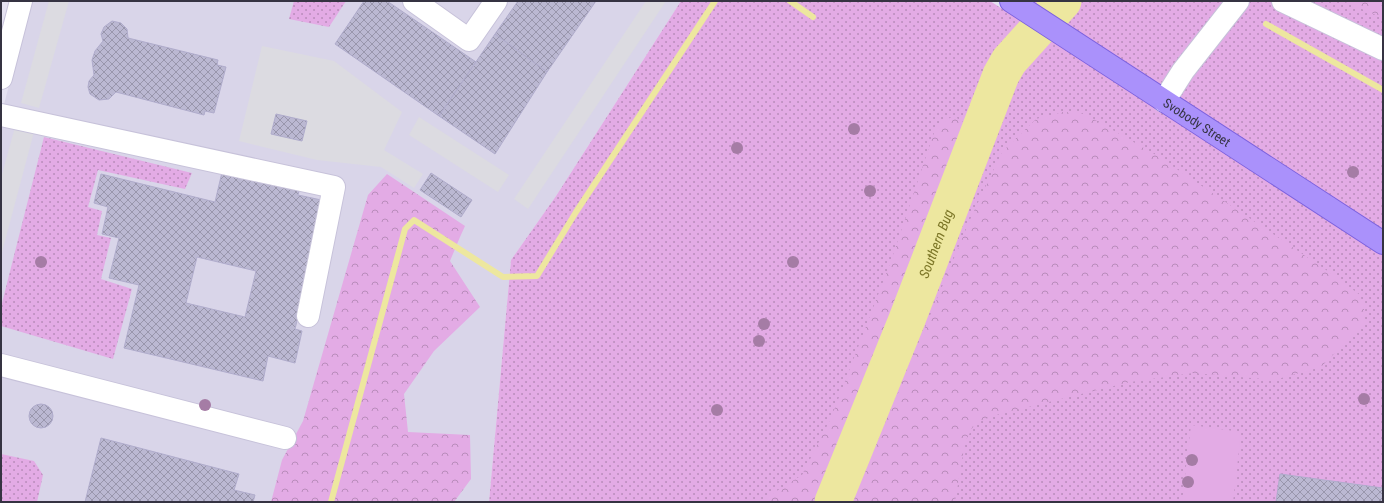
<svg xmlns="http://www.w3.org/2000/svg" width="1384" height="503" font-family="'Roboto Condensed',sans-serif">
	<style>
		.residential { fill: #d9d5e9 }
		.grass { fill: url(#grass-dots) }
		.forest { fill: url(#forest-crowns) }
		.pitch { fill: #e3abe5 }
		.parking { fill: #dcdbe1 }
		.lines { fill: none; stroke-linecap: round; stroke-linejoin: round }
		.stream { stroke: #ede79f; stroke-width: 6 }
		.river { stroke: #ede79f; stroke-width: 37 }
		.building { fill: url(#building-cross-hatch); stroke: #b0accc; fill-rule: evenodd }
		.minor-casing { stroke: #c7c2da; stroke-width: 24 }
		.major-casing { stroke: #7d62df; stroke-width: 24 }
		.minor { stroke: #fff; stroke-width: 22 }
		.major { stroke: #aa91fb; stroke-width: 22 }
		.tree { fill: #a57ca5 }
		.labels { text-anchor: middle; dominant-baseline: central; stroke-width: 3; stroke-linejoin: round; paint-order: stroke }
		.street-label { font-size: 13px; fill: #353342; stroke: #fff }
		.water-label { font-size: 14px; font-style: italic; fill: #7c7627; stroke: #fff }
	</style>
	<defs>
		<pattern id="grass-dots" width="8" height="8" patternUnits="userSpaceOnUse"><rect width="8" height="8" fill="#e3abe5"/><path d="M2 2h.1M6 6h.1" fill="none" stroke="#b98cbb" stroke-width="1.8" stroke-linecap="round"/></pattern>
		<pattern id="forest-crowns" width="20" height="18" patternUnits="userSpaceOnUse"><rect width="20" height="18" fill="#e3abe5"/><path d="M2 6a3 3 0 1 1 6 0M12 15a3 3 0 1 1 6 0" fill="none" stroke="#b98cbb"/></pattern>
		<pattern id="building-cross-hatch" width="8" height="8" patternUnits="userSpaceOnUse"><rect width="8" height="8" fill="#bbb8d2"/><path d="M0 0l8 8M0 8l8-8" fill="none" stroke="#9996ac"/></pattern>
	</defs>
	<rect width="100%" height="100%" fill="#e5e2f1"/>
	<polygon class="residential" points="31,1 681,1 556,196 511,260 489,502 1,502 1,116"/>
	<g class="grass">
		<polygon points="294,1 346,1 329,27 289,19"/>
		<polygon points="681,1 990,1 1383,255 1383,502 489,502 511,260 556,196"/>
		<polygon points="1024,1 1383,1 1383,233"/>
		<polygon points="44,137 192,173 185,189 98,170 88,207 102,211 97,235 111,238 101,279 132,289 113,359 1,326 1,307"/>
		<polygon points="1,454 34,461 43,475 37,502 1,502"/>
	</g>
	<g class="forest">
		<polygon points="1343,1 1383,1 1383,18"/>
		<polygon points="1063,112 1083,113 1156,155 1332,274 1360,295 1364,308 1363,324 1321,367 1274,380 1193,373 1130,382 996,415 975,423 965,442 955,502 852,502 972,215 1002,152 1036,119"/>
		<polygon points="953,116 967,124 964,147 866,403 820,502 762,502 764,499 802,475 831,418 891,261 936,127"/>
		<polygon points="387,174 465,226 460,237 450,261 480,307 434,351 404,394 408,432 470,435 471,479 454,502 271,502 282,460 303,421 368,195"/>
	</g>
	<polygon class="pitch" points="1191,425 1241,432 1233,502 1182,502"/>
	<g class="parking">
		<polygon points="49,1 69,1 39,108 21,103"/>
		<polygon points="646,1 666,1 528,209 514,199"/>
		<polygon points="262,46 334,61 402,112 384,150 423,174 414,188 381,167 317,160 239,141"/>
		<polygon points="419,117 509,175 498,192 409,135"/>
		<polygon points="15,127 34,132 1,256 1,178"/>
	</g>
	<g class="lines">
		<g class="stream">
			<polyline points="790,1 813,17"/>
			<polyline points="1266,24 1383,90"/>
			<polyline points="331,502 405,229 414,220 503,277 537,276 576,212 715,1"/>
		</g>
		<path class="river" id="s1" d="M833 502 906 322 1001 75 1009 61 1063 1"/>
	</g>
	<g class="building">
		<polygon points="364,1 387,1 476,62 439,116 335,44"/>
		<polygon points="518,1 596,1 547,72 495,34"/>
		<polygon points="112,21 121,23 127,29 128,38 218,60 217,65 226,67 214,113 205,111 204,115 116,92 109,99 99,100 90,94 88,87 89,81 94,75 92,60 95,51 103,41 101,34 104,27"/>
		<polygon points="495,34 547,72 495,154 439,116"/>
		<polygon points="276,114 307,121 302,141 271,134"/>
		<path d="M223 168 300 187 298 195 326 201 295 329 302 331 295 363 268 356 263 381 124 348 139 285 109 278 119 238 102 234 108 207 94 203 101 174 215 202ZM197 257 256 271 245 317 186 303Z"/>
		<polygon points="431,173 472,200 461,217 420,190"/>
		<circle cx="41" cy="416" r="12"/>
		<polygon points="101,438 239,474 234,490 255,495 253,502 85,502"/>
		<polygon points="1280,474 1383,488 1383,502 1276,502"/>
	</g>
	<g class="lines">
		<defs>
			<g id="minor">
				<polyline points="414,1 469,40 496,1"/>
				<polyline points="1283,1 1383,49"/>
				<polyline points="1,78 21,1"/>
				<polyline points="1164,101 1183,71 1238,1"/>
				<polyline points="1,115 334,187 308,316"/>
				<polyline points="1,365 285,438"/>
			</g>
			<g id="major">
				<path id="s2" d="M1011 1 1383 243"/>
			</g>
		</defs>
		<use href="#minor" class="minor-casing"/>
		<use href="#major" class="major-casing"/>
		<use href="#minor" class="minor"/>
		<use href="#major" class="major"/>
	</g>
	<g class="tree">
		<circle cx="854" cy="129" r="6"/>
		<circle cx="737" cy="148" r="6"/>
		<circle cx="1353" cy="172" r="6"/>
		<circle cx="870" cy="191" r="6"/>
		<circle cx="41" cy="262" r="6"/>
		<circle cx="793" cy="262" r="6"/>
		<circle cx="764" cy="324" r="6"/>
		<circle cx="759" cy="341" r="6"/>
		<circle cx="1364" cy="399" r="6"/>
		<circle cx="205" cy="405" r="6"/>
		<circle cx="717" cy="410" r="6"/>
		<circle cx="1192" cy="460" r="6"/>
		<circle cx="1188" cy="482" r="6"/>
	</g>
	<g class="labels">
		<g class="street-label">
			<text stroke="none"><textPath href="#s2" startOffset="222">Svobody Street</textPath></text>
		</g>
		<g class="water-label">
			<text stroke="none"><textPath href="#s1" startOffset="278">Southern Bug</textPath></text>
		</g>
	</g>
	<rect width="1384" height="503" fill="none" stroke="#353342" stroke-width="4"/>
</svg>
